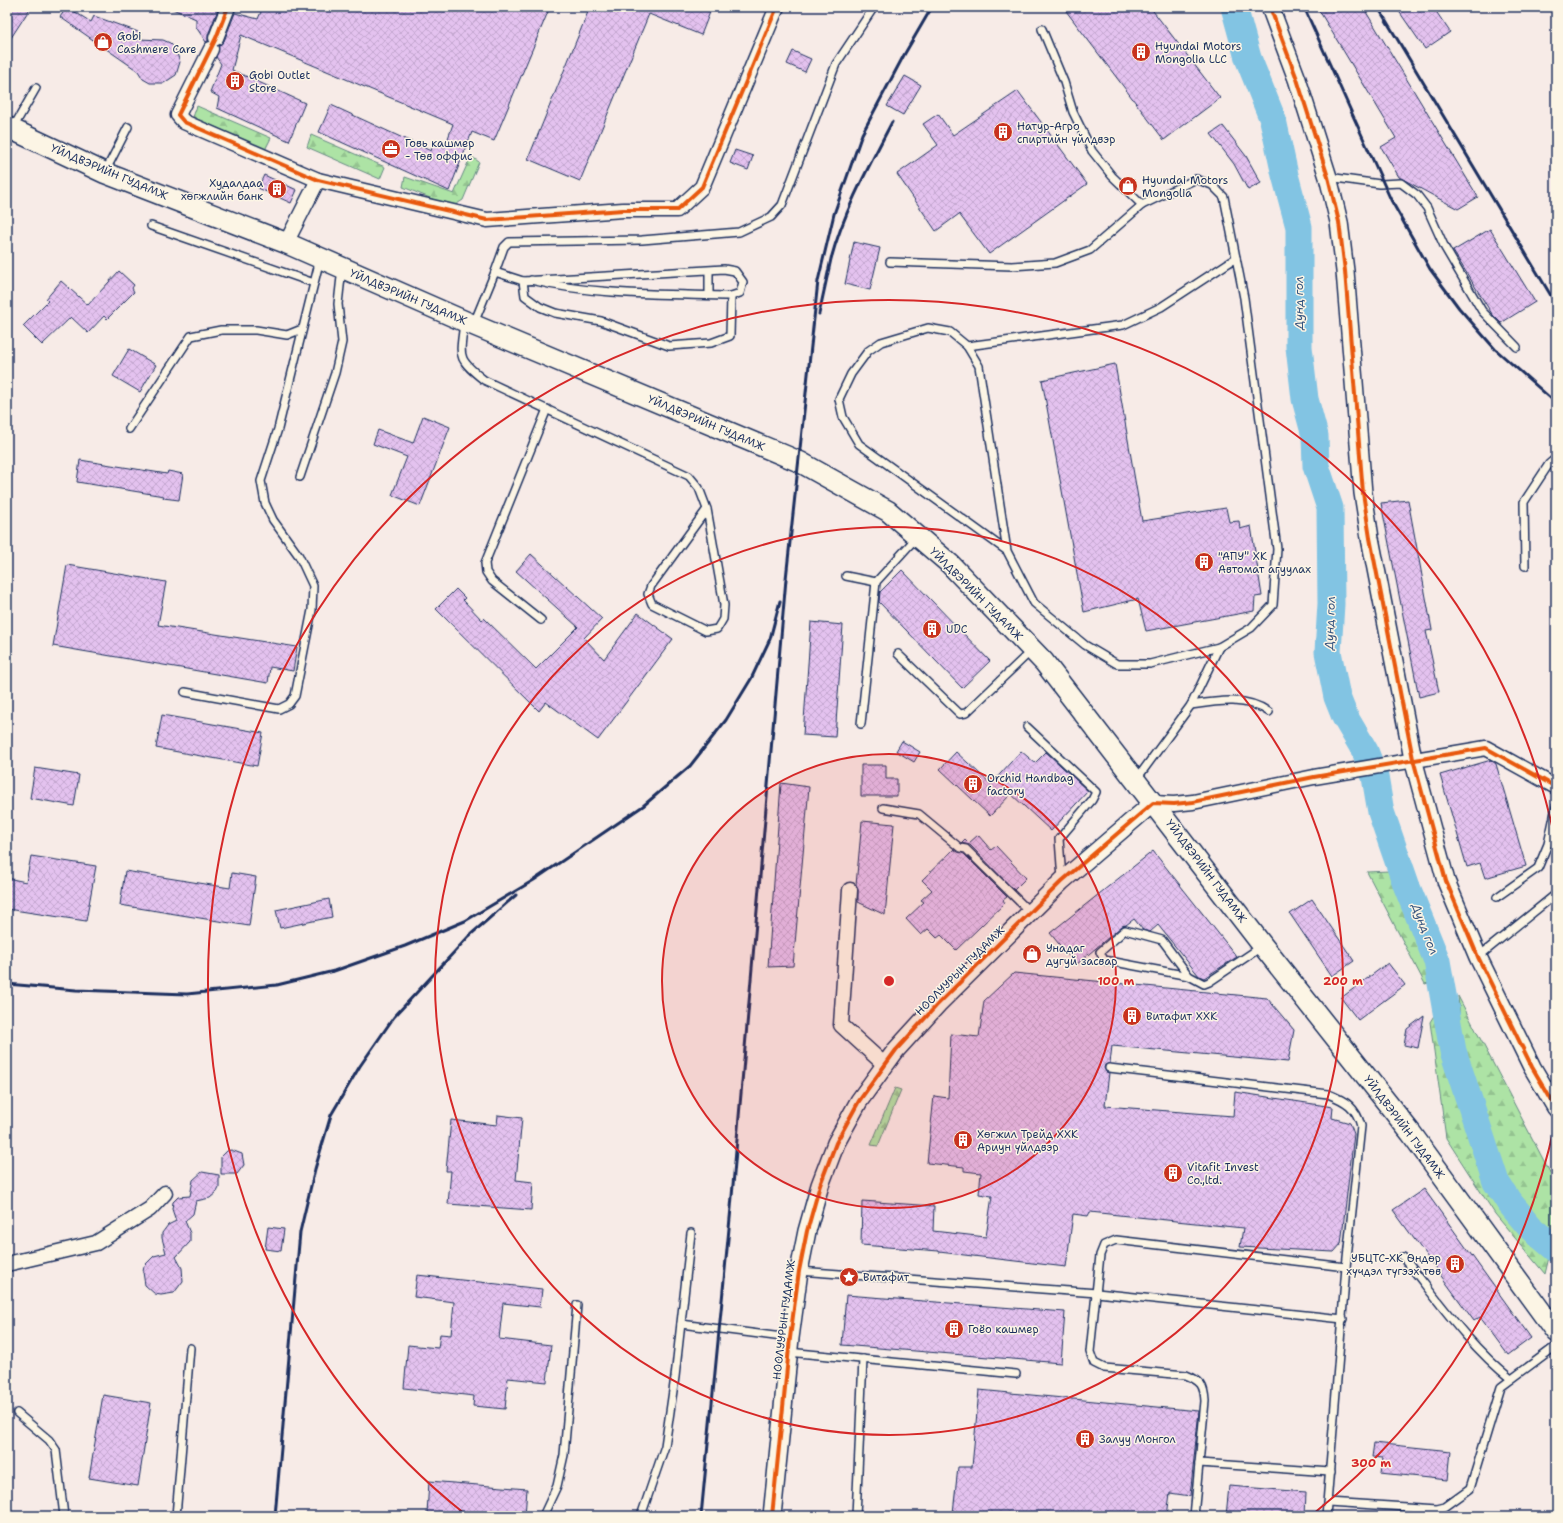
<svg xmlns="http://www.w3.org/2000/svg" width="1563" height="1523" font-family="'Shantell Sans',sans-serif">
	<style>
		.forest { fill: url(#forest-firs); stroke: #648982 }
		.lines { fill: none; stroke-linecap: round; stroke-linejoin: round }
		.river { stroke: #82c4e3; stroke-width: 27 }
		.building { fill: url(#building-cross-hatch); stroke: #1b2f5e }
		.service-casing { stroke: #1b2f5e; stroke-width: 10 }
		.minor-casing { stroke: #1b2f5e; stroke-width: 17 }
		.tertiary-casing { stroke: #1b2f5e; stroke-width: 20 }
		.secondary-casing { stroke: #1b2f5e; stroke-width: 23 }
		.service { stroke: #fcf5e5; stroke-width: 7 }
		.minor { stroke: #fcf5e5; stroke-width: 14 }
		.tertiary { stroke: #fcf5e5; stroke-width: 17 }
		.secondary { stroke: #fcf5e5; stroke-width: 20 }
		.rail { stroke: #1b2f5e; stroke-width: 3 }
		.cycleway-casing { stroke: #fcf5e5; stroke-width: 6 }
		.cycleway { stroke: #e8590c; stroke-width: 4 }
		.ring { fill: none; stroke: #d62828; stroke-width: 2 }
		.labels { text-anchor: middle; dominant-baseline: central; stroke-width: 3; stroke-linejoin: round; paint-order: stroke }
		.poi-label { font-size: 11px; fill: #1b2f5e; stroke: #fcf5e5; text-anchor: start }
		.street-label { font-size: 11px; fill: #1b2f5e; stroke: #fcf5e5 }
		.water-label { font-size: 12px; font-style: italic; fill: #35547f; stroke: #fcf5e5 }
		.centre { fill: #d62828; stroke: #fcf5e5; stroke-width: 2 }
		.ring-label { font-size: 12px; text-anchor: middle; font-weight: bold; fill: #d62828; stroke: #fcf5e5; stroke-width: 3; stroke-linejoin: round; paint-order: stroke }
	</style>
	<defs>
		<pattern id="forest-firs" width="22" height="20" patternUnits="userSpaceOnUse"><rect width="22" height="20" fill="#ade3a5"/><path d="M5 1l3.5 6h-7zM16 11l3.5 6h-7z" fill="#94c390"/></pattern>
		<pattern id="building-cross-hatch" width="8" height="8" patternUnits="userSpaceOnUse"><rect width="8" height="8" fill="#e4c2ef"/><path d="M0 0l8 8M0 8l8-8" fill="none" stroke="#c3a7cf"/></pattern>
	</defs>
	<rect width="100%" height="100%" fill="#f7ebe7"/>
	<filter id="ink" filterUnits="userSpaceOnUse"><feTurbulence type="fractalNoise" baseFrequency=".025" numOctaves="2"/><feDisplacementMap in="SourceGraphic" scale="8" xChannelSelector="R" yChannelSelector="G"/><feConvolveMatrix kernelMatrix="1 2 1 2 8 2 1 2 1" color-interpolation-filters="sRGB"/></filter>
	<g filter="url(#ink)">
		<g class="forest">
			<polygon points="197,106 271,138 265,150 193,117"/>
			<polygon points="311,135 385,167 380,179 307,147"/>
			<polygon points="471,156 479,162 463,200 452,207 403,187 405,177 454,194"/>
			<polygon points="1389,871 1417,926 1435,981 1425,984 1367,872"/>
			<polygon points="1458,996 1556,1184 1556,1239 1519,1203 1497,1168 1462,1045"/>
			<polygon points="1438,1009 1446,1050 1486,1169 1511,1213 1550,1253 1545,1274 1495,1214 1446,1138 1430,1022"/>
			<polygon points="895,1088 901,1090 878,1146 871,1145"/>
		</g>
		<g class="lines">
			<polyline class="river" points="1234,7 1248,58 1273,120 1285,175 1299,227 1299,347 1305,399 1315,436 1316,466 1330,508 1331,604 1328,652 1337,697 1345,717 1365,751 1375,777 1381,812 1407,887 1437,961 1453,1051 1496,1182 1509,1202 1530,1227 1556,1249"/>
		</g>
		<g class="building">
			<polygon points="7,7 31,7 7,44"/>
			<polygon points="67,7 91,22 94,16 141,33 138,39 163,40 170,43 175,48 180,62 176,75 164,83 150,83 143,79 138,71 60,17"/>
			<polygon points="168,7 219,7 208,35 208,41 206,42 196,27 196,19"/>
			<polygon points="263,7 550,7 494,141 472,132 449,191 319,132 331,105 431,151 434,142 445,147 453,124 241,35 232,70 305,103 289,141 217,108 219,97 210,92 221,64 216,57 219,46 224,41 235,13 258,19"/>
			<polygon points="590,7 712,7 701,35 649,14 580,181 528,159"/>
			<polygon points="1063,7 1150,7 1220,98 1164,140"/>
			<polygon points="1317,7 1363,7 1478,197 1458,209 1399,177 1381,147 1396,138"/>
			<polygon points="1396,7 1433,7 1450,32 1425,49"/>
			<polygon points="793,51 811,59 805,72 787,64"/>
			<polygon points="905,76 921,85 903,115 887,106"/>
			<polygon points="1018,91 1087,184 989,254 959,214 936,231 897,174 938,145 923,124 938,114 953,135"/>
			<polygon points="1223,126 1246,156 1261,183 1248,190 1234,164 1211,134"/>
			<polygon points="735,150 753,156 748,170 730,163"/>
			<polygon points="264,175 297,190 291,203 258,188"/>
			<polygon points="1490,229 1535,302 1501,323 1492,314 1453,251"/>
			<polygon points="854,242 880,248 870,290 845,284"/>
			<polygon points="119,271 134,285 132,288 134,292 107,319 104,316 88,333 71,317 42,345 23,326 48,301 46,299 61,281 88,305"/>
			<polygon points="129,349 156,365 140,392 113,376"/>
			<polygon points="1115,364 1142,521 1226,508 1229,522 1239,521 1240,529 1251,526 1262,596 1255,597 1254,611 1146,631 1138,599 1084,612 1042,380"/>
			<polygon points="423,416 450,427 420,506 392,495 407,457 373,444 378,430 413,443"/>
			<polygon points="80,460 167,474 168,471 183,474 179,500 163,498 164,496 77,482"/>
			<polygon points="1408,500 1432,630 1426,631 1439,692 1419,697 1381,503"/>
			<polygon points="531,554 602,619 584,638 604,659 638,613 673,639 598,740 546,702 539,711 436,609 456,589 465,598 463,600 482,620 484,618 536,669 578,627 516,571"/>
			<polygon points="67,565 166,582 158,625 297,647 293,671 270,667 268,683 53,646"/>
			<polygon points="902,570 990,661 962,688 879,602 880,592"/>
			<polygon points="811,622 843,625 835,737 803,735"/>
			<polygon points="162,715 263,733 257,766 156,748"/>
			<polygon points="902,741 920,752 914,762 896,751"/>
			<polygon points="1021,751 1035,763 1046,752 1088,791 1051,831 1011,794 990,816 940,769 956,752 991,784"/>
			<polygon points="1491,760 1496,764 1526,866 1485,878 1480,863 1467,867 1440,775"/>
			<polygon points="861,765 886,765 886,779 897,779 897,796 861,796"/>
			<polygon points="35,768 79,775 74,806 30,798"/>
			<polygon points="781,783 809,787 793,966 768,967"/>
			<polygon points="862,821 894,824 885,915 858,902 858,890 856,885"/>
			<polygon points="978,835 991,850 996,846 1026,878 1014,890 970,845 961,843 965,839 969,843"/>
			<polygon points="954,849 964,854 1007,897 1003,900 1005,903 956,950 941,935 937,938 928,929 921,935 906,919 924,902 921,900 932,890 922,880"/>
			<polygon points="1153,851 1237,957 1204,978 1199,976 1158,925 1150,932 1143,930 1134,919 1126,925 1122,926 1076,965 1050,933"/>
			<polygon points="31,856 96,866 86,921 7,909 7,878 26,882"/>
			<polygon points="125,871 230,888 232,873 256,877 249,926 120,905"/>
			<polygon points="329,899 332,917 280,928 276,910"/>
			<polygon points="1312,899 1354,961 1332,976 1290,914"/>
			<polygon points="1388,963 1405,985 1358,1020 1341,998"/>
			<polygon points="1014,973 1267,998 1294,1030 1288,1062 1112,1046 1110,1063 1105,1065 1104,1068 1106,1072 1109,1073 1105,1106 1233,1116 1235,1092 1333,1107 1332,1118 1350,1123 1354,1134 1341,1244 1334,1252 1240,1247 1243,1228 1090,1212 1088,1216 1073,1214 1066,1267 939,1252 939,1251 861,1245 862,1201 934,1206 933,1231 986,1237 992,1196 979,1194 981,1173 964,1171 964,1167 927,1163 934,1096 948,1098 951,1034 979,1037 984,1001"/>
			<polygon points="1424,1016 1418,1048 1404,1045 1407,1029"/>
			<polygon points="498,1115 522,1118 516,1180 533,1182 531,1210 448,1204 451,1171 446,1171 451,1120 497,1125"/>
			<polygon points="231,1150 242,1154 244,1165 237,1174 221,1174 221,1157 227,1151"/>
			<polygon points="202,1172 219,1175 219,1188 217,1192 210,1198 196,1201 193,1214 185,1221 190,1233 190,1242 176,1257 182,1268 183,1281 174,1293 161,1295 155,1294 145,1285 143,1272 144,1266 154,1256 166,1253 162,1238 162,1233 168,1225 176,1221 172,1209 173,1202 178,1197 190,1196 193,1180"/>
			<polygon points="1424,1189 1531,1338 1508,1355 1480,1317 1474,1321 1393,1210"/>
			<polygon points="268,1227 284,1229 281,1251 265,1249"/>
			<polygon points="417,1275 542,1289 540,1307 503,1303 499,1339 551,1345 547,1382 508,1378 505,1409 473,1406 474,1396 404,1388 408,1345 438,1348 440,1334 451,1335 454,1302 414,1297"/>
			<polygon points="846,1295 1065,1312 1061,1363 842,1345"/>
			<polygon points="979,1390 1199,1411 1190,1496 1170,1493 1167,1516 967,1516 967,1513 953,1513 958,1467 972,1467"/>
			<polygon points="103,1395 151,1403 138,1486 89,1478"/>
			<polygon points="1374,1443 1451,1451 1448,1480 1381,1473 1383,1458 1372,1457"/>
			<polygon points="429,1481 527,1489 525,1516 459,1516 427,1514"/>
			<polygon points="1229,1486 1306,1492 1305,1516 1226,1516"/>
		</g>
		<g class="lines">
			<defs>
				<g id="service">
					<polyline points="1042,29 1064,82 1073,112 1092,151 1112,176 1142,205"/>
					<polyline points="13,128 36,88"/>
					<polyline points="105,172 128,127"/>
					<polyline points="1328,177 1380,184 1401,183 1417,195 1427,208 1445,248 1482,311 1517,347"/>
					<polyline points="151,226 314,283"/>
					<polyline points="890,262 1012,266 1055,263 1090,250 1142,205 1196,179 1212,185 1224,197 1244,298 1277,549 1273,605 1251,628 1219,647 1191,705 1136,780"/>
					<path d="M531 280C596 296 665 294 731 296L740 293 743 282 735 271 724 269 523 281 495 272 504 247 509 242 642 240 739 232 771 217 782 205 836 64 874 7"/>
					<polyline points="523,281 525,296 540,307 555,313 601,321 669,346 711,343 730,336 731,296"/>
					<polyline points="709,295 709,271"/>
					<path d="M464 323C460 357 456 358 484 380L689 476 699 488 707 509 724 605 723 619 717 629 706 631 652 604 648 594 651 586 707 509"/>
					<polyline points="474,323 495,272"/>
					<polyline points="967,346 1123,325 1161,307 1236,258"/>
					<polyline points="129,429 191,336 221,330 256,330 287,335 302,329"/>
					<polyline points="300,477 335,373 342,342 338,304 342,268"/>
					<polyline points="1007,551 859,444 843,417 839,399 851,374 868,351 881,342 928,328 950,332 967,346 979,366 1007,551 1034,603 1085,645 1117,664 1150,664 1219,647"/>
					<polyline points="1525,566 1524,502 1549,464 1556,458"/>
					<polyline points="846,576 876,582"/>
					<polyline points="541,620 492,581 486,572 485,563 547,409"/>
					<polyline points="898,654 960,714 966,713 1032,650"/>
					<polyline points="185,692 279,709 289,704 295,696 312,610 313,586 299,556 273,520 265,503 261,481 278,429 320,259"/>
					<path d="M1191 705C1218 701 1246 696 1269 712"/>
					<polyline points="861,724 876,582 916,538"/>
					<polyline points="1027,727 1096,792 1092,800 1059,839 1062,879"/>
					<polyline points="883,808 919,814 960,848 966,849 1030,912"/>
					<polyline points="1497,897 1538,868 1548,844 1556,807"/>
					<polyline points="1478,957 1556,894"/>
					<polyline points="1189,976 1104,960 1100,952 1125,930 1162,940 1189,976 1204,984 1209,982 1261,947"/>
					<path d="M1109 1068 1328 1094C1346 1101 1356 1107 1361 1126L1346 1267 1326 1516"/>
					<path d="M1403 1257C1437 1299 1469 1346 1511 1379"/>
					<polyline points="799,1271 1097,1293 1343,1319"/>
					<polyline points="681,1324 790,1338"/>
					<polyline points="788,1352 1016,1374"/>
					<polyline points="17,1413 49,1440 56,1450 64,1516"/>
					<polyline points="1199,1463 1330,1472"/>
					<polyline points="1328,1502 1437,1509 1445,1507 1470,1489 1501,1387 1556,1346"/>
					<polyline points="176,1516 190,1348"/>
					<polyline points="543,1516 557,1486 564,1455 577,1305"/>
					<polyline points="641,1516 665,1446 675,1377 691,1233"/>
					<polyline points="856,1516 863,1359"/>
					<path d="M1194 1516 1205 1401C1204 1385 1201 1381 1186 1375L1104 1368 1094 1363 1090 1352 1100 1255 1104 1245 1116 1240 1346 1267"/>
				</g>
				<g id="minor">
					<polyline points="216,38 228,7"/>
					<polyline points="211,49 178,115 184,122 318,180 487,220 623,210 677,210 702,187 777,7"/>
					<polyline points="286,243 318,180"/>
					<polyline points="1153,803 1174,804 1193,802 1314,777 1486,748 1556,787"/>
					<polyline points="850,890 841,1025 885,1065"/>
					<polyline points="7,1264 96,1243 150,1209 165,1193"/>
				</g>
				<g id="tertiary">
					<polyline points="1270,7 1297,79 1328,177 1339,222 1345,271 1363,493 1370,538 1413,759 1446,881 1478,957 1532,1067 1556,1108"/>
					<polyline points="772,1516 790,1338 799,1271 807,1231 820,1185 836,1143 859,1101 885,1065 896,1050 938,1004 1062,881 1153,803"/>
				</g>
				<polyline id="secondary" points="7,127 105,173 286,243 464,321 800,462 888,511 950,564 1044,662 1263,946 1411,1133 1556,1332"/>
			</defs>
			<use href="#service" class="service-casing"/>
			<use href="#minor" class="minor-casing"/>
			<use href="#tertiary" class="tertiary-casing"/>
			<use href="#secondary" class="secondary-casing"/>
			<use href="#service" class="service"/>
			<use href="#minor" class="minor"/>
			<use href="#tertiary" class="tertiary"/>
			<use href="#secondary" class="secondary"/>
			<g class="rail">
				<polyline points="1304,7 1391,200 1430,269 1459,308 1495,349 1556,403"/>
				<polyline points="1378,7 1556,304"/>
				<path d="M819 314C823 296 827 277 831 259 844 211 869 166 892 122"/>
				<polyline points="7,984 76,990 187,994 277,985 334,971 405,946 465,921 534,880 643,806 690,766 726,720 751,679 770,639 780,601"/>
				<polyline points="275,1516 300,1232 315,1169 331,1115 360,1066 394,1017 469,936 516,895"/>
				<polyline points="701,1516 731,1208 786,579 818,281 834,214 862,134 904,55 932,7"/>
			</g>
			<defs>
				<g id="cycleway">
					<polyline points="228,7 216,38 178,115 184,122 318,180 487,220 623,210 677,210 702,187 777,7"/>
					<polyline points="1270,7 1297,79 1328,177 1339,222 1345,271 1363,493 1370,538 1413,759 1446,881 1478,957 1532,1067 1556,1108"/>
					<polyline points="772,1516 790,1338 799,1271 807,1231 820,1185 836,1143 859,1101 885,1065 896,1050 938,1004 1062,881 1153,803 1174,804 1193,802 1314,777 1486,748 1556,787"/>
				</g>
			</defs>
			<use href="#cycleway" class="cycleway-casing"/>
			<use href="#cycleway" class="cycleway"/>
		</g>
	</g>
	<circle cx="889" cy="981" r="227" fill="#d62828" fill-opacity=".12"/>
	<g class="ring">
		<circle cx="889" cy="981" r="227"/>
		<circle cx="889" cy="981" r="454"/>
		<path d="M1555 1123A681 681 0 0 1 1313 1514M465 1514A681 681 0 1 1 1555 839"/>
	</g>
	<defs>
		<symbol id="shop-disc" viewBox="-11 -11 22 22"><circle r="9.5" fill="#c8321e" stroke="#fcf5e5"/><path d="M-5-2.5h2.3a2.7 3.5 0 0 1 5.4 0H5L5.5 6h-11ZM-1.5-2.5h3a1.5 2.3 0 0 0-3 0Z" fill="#fff"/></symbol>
		<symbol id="building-disc" viewBox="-11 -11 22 22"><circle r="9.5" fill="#c8321e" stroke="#fcf5e5"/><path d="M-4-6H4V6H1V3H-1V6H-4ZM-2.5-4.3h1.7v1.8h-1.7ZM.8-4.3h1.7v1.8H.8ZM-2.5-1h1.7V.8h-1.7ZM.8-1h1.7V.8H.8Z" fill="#fff"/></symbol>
		<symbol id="office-disc" viewBox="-11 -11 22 22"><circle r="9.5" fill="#c8321e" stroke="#fcf5e5"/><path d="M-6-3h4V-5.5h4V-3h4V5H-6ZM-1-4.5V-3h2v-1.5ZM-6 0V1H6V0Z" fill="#fff"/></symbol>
		<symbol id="sight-disc" viewBox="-11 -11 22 22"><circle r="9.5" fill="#c8321e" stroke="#fcf5e5"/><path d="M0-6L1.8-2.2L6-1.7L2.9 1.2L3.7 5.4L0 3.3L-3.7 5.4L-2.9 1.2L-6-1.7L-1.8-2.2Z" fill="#fff"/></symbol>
	</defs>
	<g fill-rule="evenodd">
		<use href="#shop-disc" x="92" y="31" width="22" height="22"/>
		<use href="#building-disc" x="1130" y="41" width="22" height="22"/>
		<use href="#building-disc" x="224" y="70" width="22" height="22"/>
		<use href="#building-disc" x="992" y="121" width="22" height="22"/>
		<use href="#office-disc" x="380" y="138" width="22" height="22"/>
		<use href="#shop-disc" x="1117" y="175" width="22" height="22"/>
		<use href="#building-disc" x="266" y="178" width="22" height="22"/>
		<use href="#building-disc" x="1193" y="551" width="22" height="22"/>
		<use href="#building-disc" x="921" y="618" width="22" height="22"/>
		<use href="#building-disc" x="962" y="773" width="22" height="22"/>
		<use href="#shop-disc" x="1021" y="943" width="22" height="22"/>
		<use href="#building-disc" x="1121" y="1005" width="22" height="22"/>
		<use href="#building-disc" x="952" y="1129" width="22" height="22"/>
		<use href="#building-disc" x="1162" y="1162" width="22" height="22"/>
		<use href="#building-disc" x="1444" y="1253" width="22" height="22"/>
		<use href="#sight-disc" x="838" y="1266" width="22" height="22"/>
		<use href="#building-disc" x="943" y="1318" width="22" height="22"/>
		<use href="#building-disc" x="1074" y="1428" width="22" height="22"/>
	</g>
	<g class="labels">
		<g class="poi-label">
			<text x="117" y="36">Gobi<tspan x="117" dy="13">Cashmere Care</tspan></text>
			<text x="1155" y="46">Hyundai Motors<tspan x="1155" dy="13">Mongolia LLC</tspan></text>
			<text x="249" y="75">Gobi Outlet<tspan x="249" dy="13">Store</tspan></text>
			<text x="1017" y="126">Натур-Агро<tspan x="1017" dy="13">спиртийн үйлдвэр</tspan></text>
			<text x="405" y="143">Говь кашмер<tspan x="405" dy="13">- Төв оффис</tspan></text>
			<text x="1142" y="180">Hyundai Motors<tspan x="1142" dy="13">Mongolia</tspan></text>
			<text x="263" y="183" text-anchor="end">Худалдаа<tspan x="263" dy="13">хөгжлийн банк</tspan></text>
			<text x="1218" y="556">"АПУ" ХК<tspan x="1218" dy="13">Автомат агуулах</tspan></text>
			<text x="946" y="629">UDC</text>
			<text x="987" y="778">Orchid Handbag<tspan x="987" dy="13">factory</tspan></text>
			<text x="1046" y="948">Унадаг<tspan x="1046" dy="13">дугуй засвар</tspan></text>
			<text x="1146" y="1016">Витафит ХХК</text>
			<text x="977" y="1134">Хөгжил Трейд ХХК<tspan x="977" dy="13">Ариун үйлдвэр</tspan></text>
			<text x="1187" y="1167">Vitafit Invest<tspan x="1187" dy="13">Co.,ltd.</tspan></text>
			<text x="1441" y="1258" text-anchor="end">УБЦТС-ХК Өндөр<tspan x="1441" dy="13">хүчдэл түгээх төв</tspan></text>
			<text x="863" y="1277">Витафит</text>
			<text x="968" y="1329">Гоёо кашмер</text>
			<text x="1099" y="1439">Залуу Монгол</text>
		</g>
		<g class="street-label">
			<text transform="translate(109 172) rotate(23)">YЙЛДВЭРИЙН ГУДАМЖ</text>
			<text transform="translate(408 297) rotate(23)">YЙЛДВЭРИЙН ГУДАМЖ</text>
			<text transform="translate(706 423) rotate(23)">YЙЛДВЭРИЙН ГУДАМЖ</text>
			<text transform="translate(976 594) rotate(45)">YЙЛДВЭРИЙН ГУДАМЖ</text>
			<text transform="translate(1206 871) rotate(53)">YЙЛДВЭРИЙН ГУДАМЖ</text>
			<text transform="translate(960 971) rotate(-45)">НООЛУУРЫН ГУДАМЖ</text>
			<text transform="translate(1404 1127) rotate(53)">YЙЛДВЭРИЙН ГУДАМЖ</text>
			<text transform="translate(784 1320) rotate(-83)">НООЛУУРЫН ГУДАМЖ</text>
		</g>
		<g class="water-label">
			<text transform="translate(1299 303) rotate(-90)">Дунд гол</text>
			<text transform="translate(1330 623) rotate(-88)">Дунд гол</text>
			<text transform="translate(1425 929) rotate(69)">Дунд гол</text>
		</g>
	</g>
	<circle cx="889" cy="981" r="6" class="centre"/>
	<g class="ring-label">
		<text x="1116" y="985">100 m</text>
		<text x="1343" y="985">200 m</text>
		<text x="1371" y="1467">300 m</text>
	</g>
	<rect width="1563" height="1523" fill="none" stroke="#fcf5e5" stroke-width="24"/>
	<rect x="12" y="12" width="1539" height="1499" fill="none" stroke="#1b2f5e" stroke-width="1.5" filter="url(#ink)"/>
</svg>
